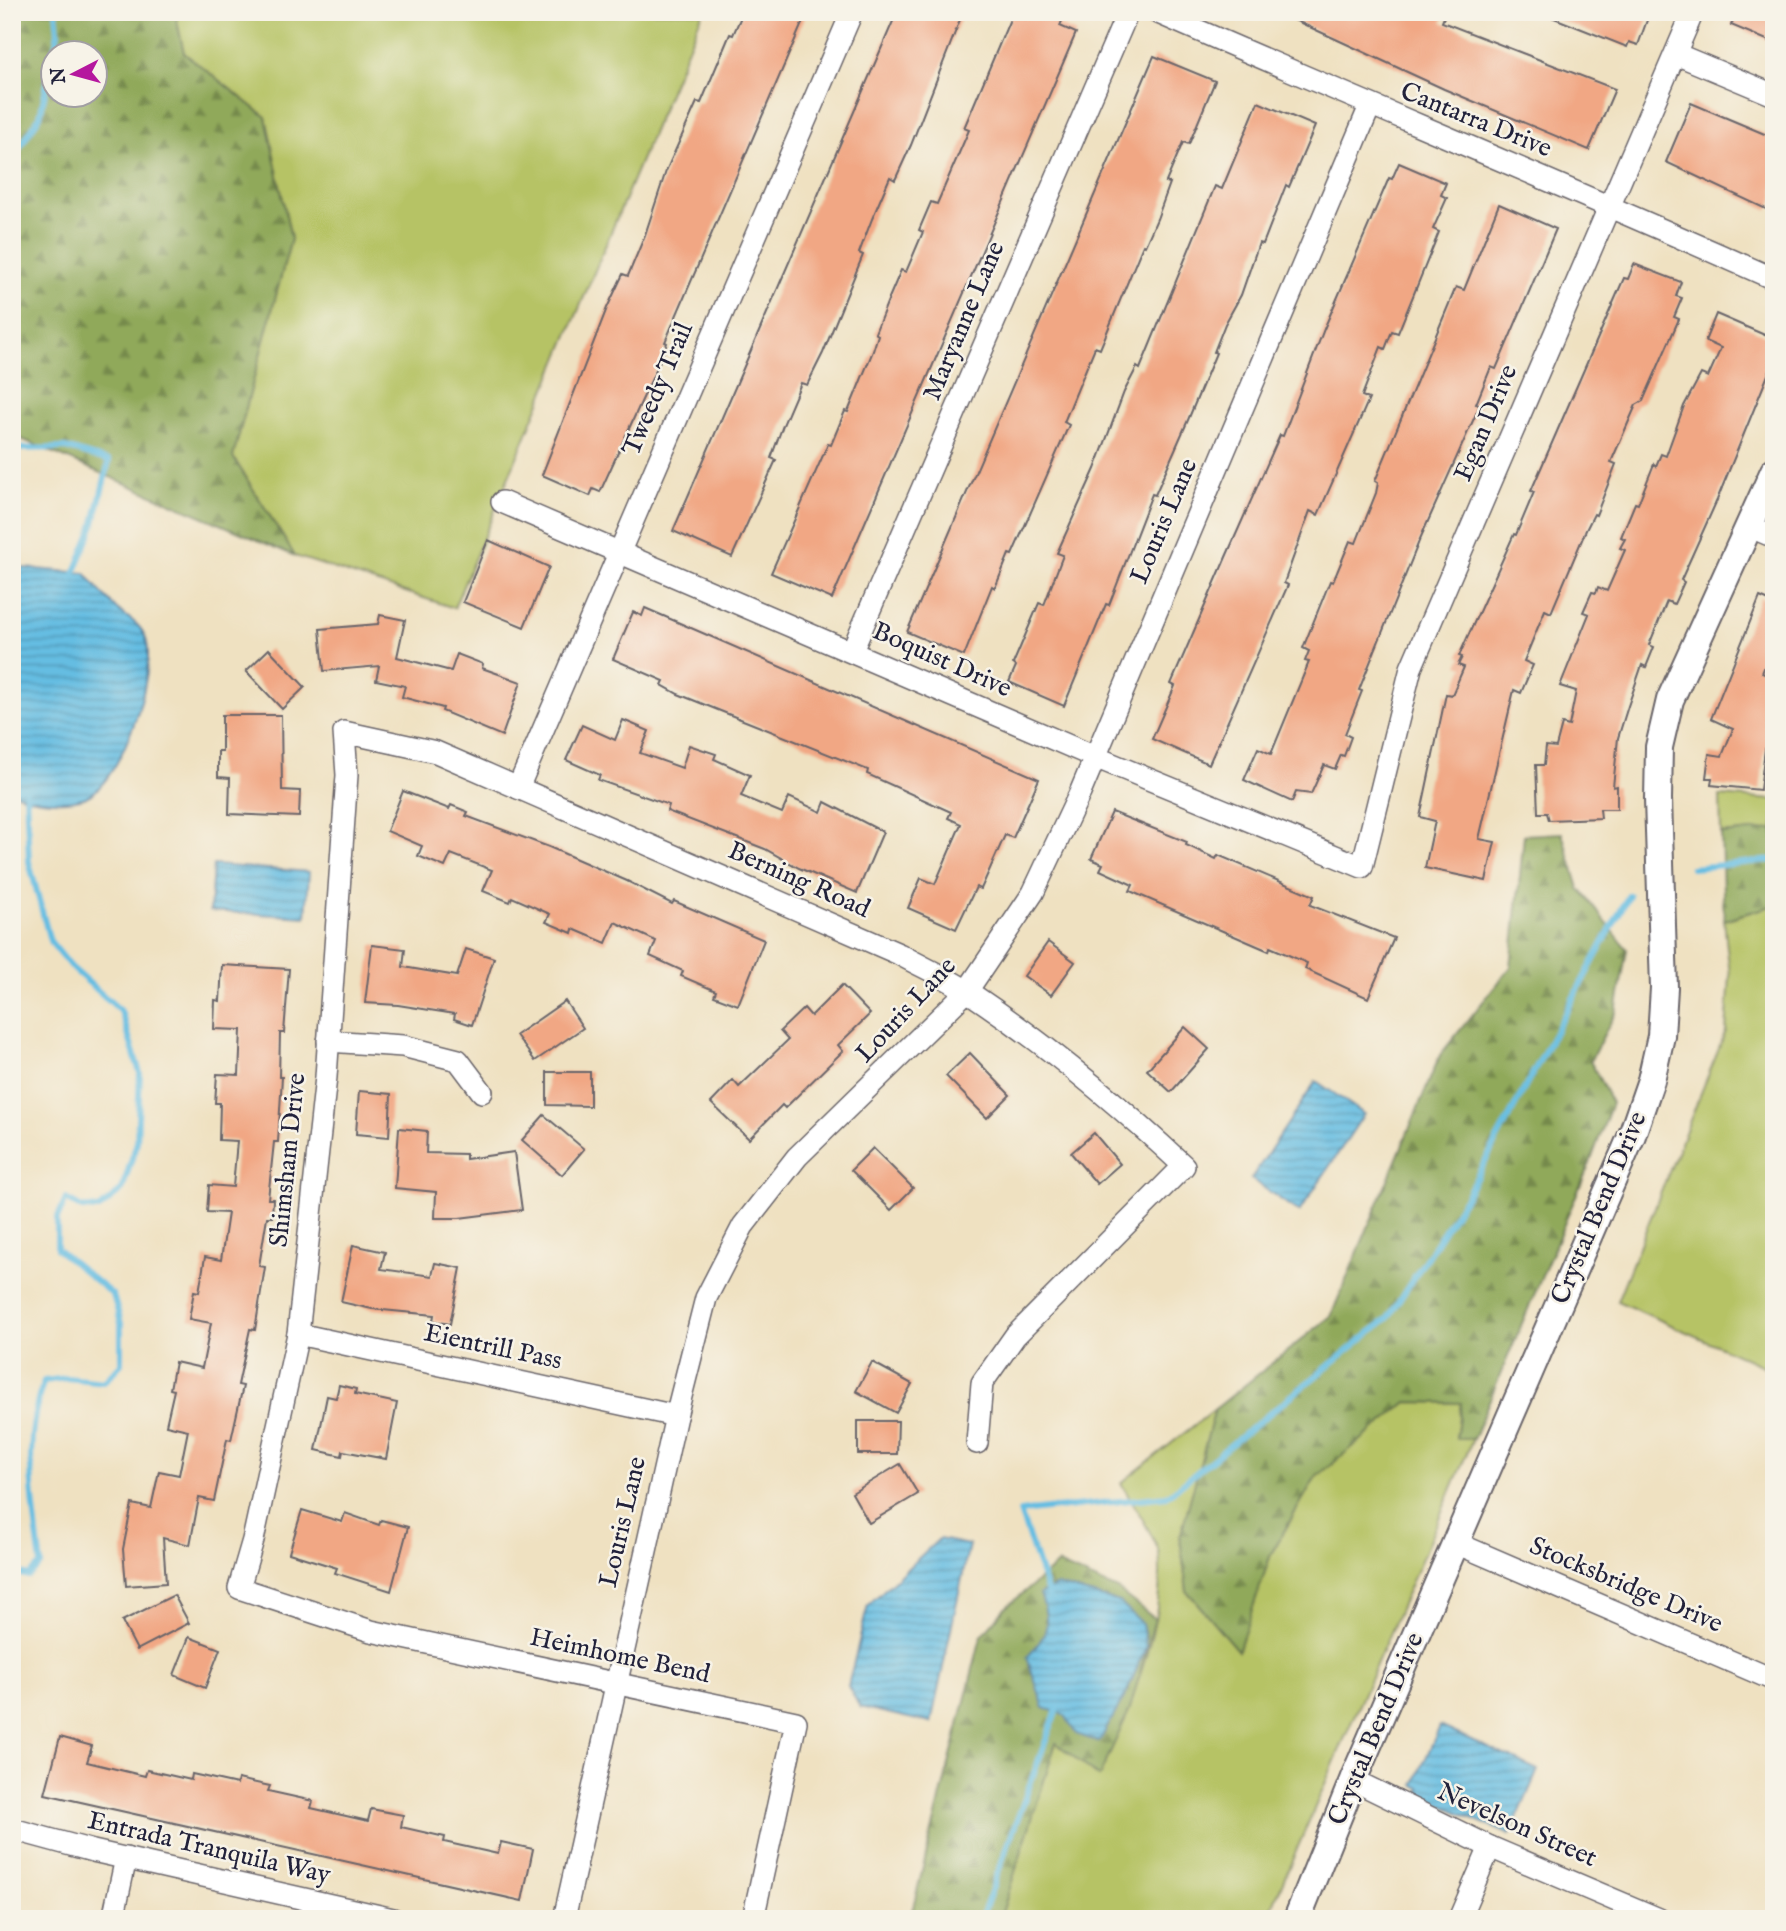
<svg xmlns="http://www.w3.org/2000/svg" width="1786" height="1931" font-family="'IM FELL English',serif">
	<style>
		.green { fill: #b6c365; stroke: #6c7250; stroke-width: 2 }
		.forest { fill: url(#forest-firs); stroke: #59664a; stroke-width: 2; fill-rule: evenodd }
		.water { fill: url(#water-rules); stroke: #44708e; stroke-width: 2 }
		.lines { fill: none; stroke-linecap: round; stroke-linejoin: round }
		.stream { stroke: #65bde2; stroke-width: 6 }
		.building { fill: #f1a784 }
		.minor-casing { stroke: #6a656a; stroke-width: 24 }
		.tertiary-casing { stroke: #6a656a; stroke-width: 30 }
		.minor { stroke: #fff; stroke-width: 21 }
		.tertiary { stroke: #fff; stroke-width: 26 }
		.labels { text-anchor: middle; dominant-baseline: central; stroke-width: 5; stroke-linejoin: round; paint-order: stroke }
		.street-label { font-size: 26px; fill: #22223b; stroke: #f7f3e8 }
	</style>
	<defs>
		<pattern id="forest-firs" width="22" height="20" patternUnits="userSpaceOnUse" patternTransform="scale(1.75)"><rect width="22" height="20" fill="#90a95a"/><path d="M5 1l3.5 6h-7zM16 11l3.5 6h-7z" fill="#75894c"/></pattern>
		<pattern id="water-rules" width="6" height="5" patternUnits="userSpaceOnUse" patternTransform="scale(1.75)"><rect width="6" height="5" fill="#65bde2"/><path d="M0 2.5h6" fill="none" stroke="#5399b8"/></pattern>
	</defs>
	<rect width="100%" height="100%" fill="#f7f3e8"/>
	<filter id="ink" filterUnits="userSpaceOnUse"><feTurbulence type="fractalNoise" baseFrequency=".0143" numOctaves="2"/><feDisplacementMap in="SourceGraphic" scale="14" xChannelSelector="R" yChannelSelector="G"/><feConvolveMatrix kernelMatrix="1 2 1 2 8 2 1 2 1" color-interpolation-filters="sRGB"/></filter>
	<filter id="wash" filterUnits="userSpaceOnUse"><feTurbulence type="fractalNoise" baseFrequency=".00686" numOctaves="4" result="noise"/><feDisplacementMap in="SourceGraphic" scale="28" xChannelSelector="R" yChannelSelector="G"/><feGaussianBlur stdDeviation="1.57" result="paint"/><feColorMatrix in="noise" values="0 0 0 0 0 0 0 0 0 0 0 0 0 0 0 0 0 1.4 0 .05"/><feComposite in="paint" operator="in"/></filter>
	<g filter="url(#wash)">
		<rect width="100%" height="100%" fill="#efe1c1"/>
		<g class="green">
			<polygon points="175,12 703,12 454,608 295,556 233,457 291,239 266,117 184,53"/>
			<polygon points="1720,796 1774,800 1774,829 1721,834"/>
			<polygon points="1774,905 1774,1371 1617,1301 1726,1031 1730,976 1724,920"/>
			<path d="M1407 1402 1461 1403 1456 1438 1473 1439 1267 1919H1000L1056 1742 1099 1776C1127 1715 1167 1622 1159 1554 1158 1541 1129 1498 1121 1483L1215 1409 1180 1538 1187 1591 1238 1651 1271 1554 1315 1478Z"/>
		</g>
		<g class="forest">
			<path d="M12 12H175L184 53 266 117 291 239 233 457 295 556 12 435ZM52 52H94V94H52Z"/>
			<polygon points="1774,829 1774,905 1724,920 1721,834"/>
			<polygon points="1562,833 1579,888 1627,949 1616,1012 1590,1061 1612,1103 1590,1163 1473,1439 1456,1439 1461,1403 1407,1402 1315,1478 1271,1554 1238,1651 1187,1591 1180,1537 1215,1409 1331,1316 1440,1055 1511,967 1524,835"/>
			<polygon points="1058,1564 1118,1590 1155,1619 1130,1709 1099,1777 1056,1743 1000,1919 910,1919 981,1637 1003,1610"/>
		</g>
		<g class="water">
			<path d="M12 567 85 573C95 586 106 598 117 609 129 619 141 624 146 639 157 674 121 783 86 797 64 805 33 801 12 792Z"/>
			<polygon points="213,865 309,872 306,917 210,911"/>
			<polygon points="1316,1081 1364,1114 1299,1212 1251,1179"/>
			<polygon points="939,1539 969,1545 931,1723 860,1707 848,1686 868,1605"/>
			<path d="M1057 1585 1119 1602 1142 1624 1146 1647 1126 1694 1099 1742 1076 1734 1065 1715 1044 1708 1027 1657C1049 1634 1051 1624 1040 1594Z"/>
			<polygon points="1440,1726 1538,1770 1510,1835 1419,1795 1421,1788 1414,1785"/>
		</g>
		<g class="lines">
			<g class="stream">
				<polyline points="54,52 58,32 56,12"/>
				<polyline points="12,159 40,116 52,59"/>
				<polyline points="12,449 66,448 109,461 93,527 72,579"/>
				<polyline points="1692,868 1774,860"/>
				<path d="M12 1572 29 1576 41 1564C33 1504 22 1439 44 1381L67 1378 104 1382 121 1364V1323L113 1295 57 1249V1219L66 1199 82 1208 99 1209 122 1190 137 1142 140 1073 121 1011 71 967 50 941 29 862 26 792"/>
				<polyline points="1049,1596 1020,1512 1167,1496 1388,1318 1468,1193 1629,895"/>
				<polyline points="981,1919 1058,1707"/>
			</g>
		</g>
		<g id="blocks">
			<g class="building">
				<polygon points="743,12 807,12 665,342 667,343 659,363 600,492 593,489 590,496 542,475 607,308 623,274 628,276 645,235 666,171 697,102 701,103 730,34 733,35"/>
				<polygon points="897,12 963,12 911,145 895,180 890,177 872,219 859,253 863,255 823,353 807,385 801,383 783,425 771,458 776,460 732,557 673,531"/>
				<polygon points="1013,12 1056,12 1064,16 1060,26 1076,33 832,599 771,573 828,444 831,445 845,411 848,412 873,351 878,335 875,333 889,298 901,270 906,272 923,232 919,230 931,202 937,204 969,130 964,128"/>
				<polygon points="1277,12 1446,12 1442,22 1615,89 1589,150 1444,89"/>
				<polygon points="1539,12 1650,12 1638,45 1629,42 1627,47"/>
				<polygon points="1737,12 1774,12 1774,43 1731,25"/>
				<polygon points="1154,56 1215,81 1189,144 1183,142 1166,182 1170,183 1157,219 1145,246 1143,245 1100,349 1095,347 1064,422 1069,425 1012,555 1009,554 995,588 992,586 964,656 907,632"/>
				<polygon points="1258,102 1315,126 1289,187 1286,185 1263,244 1259,243 1241,295 1225,324 1214,352 1216,353 1188,420 1155,495 1152,494 1109,605 1106,604 1064,706 1009,682 1016,666 1013,664 1039,603 1044,605 1063,555 1057,553 1095,469 1124,392 1137,367 1140,369 1215,186 1222,189"/>
				<polygon points="1691,103 1774,138 1774,197 1768,210 1666,162"/>
				<polygon points="1399,163 1446,183 1441,195 1447,198 1433,229 1439,232 1398,333 1392,331 1385,349 1381,347 1362,396 1369,399 1318,515 1310,511 1284,583 1288,585 1209,764 1152,739 1175,686 1171,684 1226,557 1280,435 1283,436 1324,329 1389,178 1392,179"/>
				<polygon points="1499,204 1556,229 1496,369 1491,367 1476,404 1480,405 1420,539 1359,690 1362,691 1345,734 1351,737 1344,756 1341,755 1335,769 1324,765 1311,794 1296,792 1292,802 1244,780 1258,748 1271,754 1309,662 1305,661 1309,651 1303,648 1330,581 1333,582 1350,541 1356,543 1376,493 1378,483 1375,481 1456,287 1464,290"/>
				<polygon points="1634,264 1681,282 1676,296 1682,298 1674,317 1679,319 1643,401 1636,405 1611,462 1616,464 1596,515 1594,514 1586,530 1551,613 1545,610 1524,661 1533,665 1521,693 1514,690 1479,839 1495,842 1486,881 1425,868 1435,821 1420,817 1446,694 1452,695 1464,667 1458,665 1462,657 1459,656 1514,534 1516,535 1534,492 1531,491 1624,278 1628,279"/>
				<polygon points="1716,314 1774,339 1774,360 1717,500 1681,580 1684,582 1674,604 1667,601 1649,645 1654,647 1646,667 1642,665 1628,706 1618,738 1613,787 1617,786 1617,809 1600,809 1601,818 1549,820 1547,813 1538,813 1536,765 1544,765 1546,746 1556,747 1562,724 1569,726 1576,691 1560,686 1589,614 1583,612 1592,592 1596,593 1598,587 1607,591 1625,550 1620,548 1625,539 1621,537 1635,503 1638,504 1654,464 1656,466 1661,454 1666,456 1684,406 1701,374 1708,377 1721,348 1705,341"/>
				<polygon points="488,540 549,567 524,627 463,602"/>
				<polygon points="1760,597 1774,603 1774,644 1762,673 1774,678 1774,753 1765,749 1760,790 1711,785 1712,778 1706,778 1709,754 1722,756 1733,729 1711,719"/>
				<polygon points="645,608 1039,779 1013,838 1005,835 981,889 976,887 956,929 908,908 921,878 935,884 961,824 948,818 951,812 867,774 868,770 678,694 662,685 664,681 613,659 633,612 642,616"/>
				<polygon points="380,615 405,620 397,657 451,671 457,654 483,664 482,668 521,682 502,736 442,711 443,708 402,697 405,686 376,680 379,666 324,671 320,629 378,624"/>
				<polygon points="269,649 305,687 282,709 246,671"/>
				<polygon points="222,715 281,715 282,790 300,791 299,817 229,814 230,778 218,777 218,751 222,751"/>
				<polygon points="623,720 649,731 640,753 682,768 689,745 716,754 714,759 750,775 741,796 782,813 789,797 821,812 825,802 883,832 857,893 799,868 765,849 667,811 669,805 598,780 600,775 566,760 582,725 615,740"/>
				<polygon points="403,791 449,809 451,805 468,812 466,816 549,847 627,881 672,904 674,901 764,940 738,1005 714,996 716,991 681,976 683,971 650,956 656,941 615,922 606,943 573,929 572,933 546,922 550,914 512,897 510,902 483,891 492,870 451,854 445,867 418,856 422,846 387,831"/>
				<polygon points="1112,812 1187,842 1186,845 1216,859 1218,855 1314,896 1310,905 1394,938 1368,998 1305,969 1307,963 1270,947 1269,951 1130,891 1133,885 1100,870 1103,864 1091,859"/>
				<polygon points="1048,942 1075,962 1051,995 1024,976"/>
				<polygon points="372,945 405,949 403,967 457,976 466,949 494,958 472,1025 454,1019 455,1014 398,1005 365,1003"/>
				<polygon points="222,965 289,969 284,1033 280,1033 279,1077 282,1077 278,1142 274,1142 268,1199 273,1199 272,1217 267,1217 259,1266 265,1267 255,1330 250,1329 238,1385 243,1386 231,1440 227,1439 214,1501 199,1498 190,1545 163,1538 166,1583 126,1586 123,1549 132,1504 151,1508 159,1471 179,1475 188,1430 166,1425 174,1390 170,1389 175,1362 202,1368 211,1323 189,1319 194,1291 199,1292 205,1257 221,1260 228,1213 207,1212 209,1185 233,1187 237,1141 219,1140 220,1103 215,1103 217,1074 239,1075 241,1030 214,1029 215,1000 220,1001"/>
				<polygon points="842,985 870,1014 838,1045 843,1051 785,1108 782,1105 749,1139 711,1103 733,1080 739,1087 788,1040 780,1031 804,1008 811,1016"/>
				<polygon points="565,1001 583,1028 535,1061 516,1035"/>
				<polygon points="1185,1027 1209,1049 1171,1092 1147,1070"/>
				<polygon points="970,1053 1010,1095 987,1118 946,1076"/>
				<polygon points="547,1072 590,1072 590,1106 547,1105"/>
				<polygon points="359,1091 391,1094 389,1137 356,1134"/>
				<polygon points="544,1115 584,1149 562,1175 522,1140"/>
				<polygon points="399,1128 427,1131 426,1153 466,1154 466,1159 514,1152 522,1210 459,1218 435,1218 436,1192 395,1188"/>
				<polygon points="1094,1133 1120,1164 1097,1184 1071,1153"/>
				<polygon points="873,1148 913,1188 891,1210 851,1170"/>
				<polygon points="353,1245 385,1252 381,1269 432,1276 435,1263 461,1268 450,1324 433,1321 434,1315 372,1309 341,1302"/>
				<polygon points="872,1362 912,1384 896,1413 856,1391"/>
				<polygon points="339,1385 356,1389 355,1394 397,1403 386,1459 343,1451 342,1456 316,1450 327,1396 336,1398"/>
				<polygon points="858,1421 898,1421 897,1454 858,1454"/>
				<polygon points="900,1464 918,1494 869,1523 852,1493"/>
				<polygon points="302,1510 342,1522 345,1513 379,1525 381,1520 408,1527 391,1591 335,1573 337,1568 289,1553"/>
				<polygon points="174,1595 189,1623 137,1650 122,1621"/>
				<polygon points="189,1637 220,1649 205,1688 174,1675"/>
				<polygon points="60,1737 92,1746 87,1762 145,1776 147,1770 191,1780 192,1774 237,1784 238,1779 270,1786 268,1791 313,1801 311,1808 368,1821 371,1809 403,1815 401,1827 445,1837 444,1842 498,1854 501,1842 533,1849 522,1901 45,1794"/>
			</g>
		</g>
	</g>
	<g filter="url(#ink)">
		<use href="#blocks" fill-opacity="0" stroke="#6a656a" stroke-width="2"/>
		<g class="lines">
			<defs>
				<g id="minor">
					<path d="M1156 12C1361 102 1569 187 1774 279"/>
					<polyline points="1676,54 1774,95"/>
					<polyline points="502,502 1095,757 1362,867 1411,668 1693,12"/>
					<polyline points="1751,527 1774,537"/>
					<polyline points="852,651 1128,12"/>
					<polyline points="518,788 852,12"/>
					<polyline points="328,1041 403,1046 458,1060 482,1092"/>
					<polyline points="298,1334 676,1416"/>
					<polyline points="1456,1543 1774,1680"/>
					<polyline points="1353,1780 1490,1847 1659,1919"/>
					<polyline points="12,1829 93,1851 393,1919"/>
					<polyline points="113,1919 126,1858"/>
					<polyline points="564,1919 676,1416 706,1298 743,1226 797,1157 967,991 1033,893 1080,793 1370,106"/>
					<path d="M753 1919 796 1722 371 1631 239 1588 253 1540 298 1334 326 1077 347 775 344 732 436 752 899 954C922 967 948 978 970 993 1046 1044 1117 1103 1184 1166L1015 1336 982 1383 977 1443"/>
					<polyline points="1459,1919 1490,1847"/>
				</g>
				<polyline id="tertiary" points="1297,1919 1353,1780 1632,1135 1651,1080 1661,1036 1664,988 1658,799 1659,747 1670,700 1774,471"/>
			</defs>
			<use href="#minor" class="minor-casing"/>
			<use href="#tertiary" class="tertiary-casing"/>
			<use href="#minor" class="minor"/>
			<use href="#tertiary" class="tertiary"/>
		</g>
	</g>
	<g class="labels">
		<g class="street-label">
			<text transform="translate(1476 120) rotate(22)">Cantarra Drive</text>
			<text transform="translate(964 321) rotate(-67)">Maryanne Lane</text>
			<text transform="translate(658 389) rotate(-67)">Tweedy Trail</text>
			<text transform="translate(1486 423) rotate(-67)">Egan Drive</text>
			<text transform="translate(1164 521) rotate(-67)">Louris Lane</text>
			<text transform="translate(942 660) rotate(24)">Boquist Drive</text>
			<text transform="translate(799 880) rotate(24)">Berning Road</text>
			<text transform="translate(906 1010) rotate(-47)">Louris Lane</text>
			<text transform="translate(288 1160) rotate(-84)">Shimsham Drive</text>
			<text transform="translate(1599 1208) rotate(-67)">Crystal Bend Drive</text>
			<text transform="translate(493 1347) rotate(12)">Eientrill Pass</text>
			<text transform="translate(623 1522) rotate(-77)">Louris Lane</text>
			<text transform="translate(1626 1585) rotate(23)">Stocksbridge Drive</text>
			<text transform="translate(620 1656) rotate(12)">Heimhome Bend</text>
			<text transform="translate(1376 1729) rotate(-67)">Crystal Bend Drive</text>
			<text transform="translate(1517 1825) rotate(24)">Nevelson Street</text>
			<text transform="translate(209 1848) rotate(13)">Entrada Tranquila Way</text>
		</g>
	</g>
	<rect width="1786" height="1931" fill="none" stroke="#f7f3e8" stroke-width="42"/>
	<g transform="translate(74 74) rotate(264)"><circle r="33" fill="#f7f3e8" stroke="#a29fa3" stroke-width="2"/>
	<path d="M0-5L12 26L0 18L-12 26Z" fill="#b5179e"/>
	<text y="-10" font-size="19" font-weight="bold" text-anchor="middle" fill="#22223b">N</text>
	</g>
</svg>
